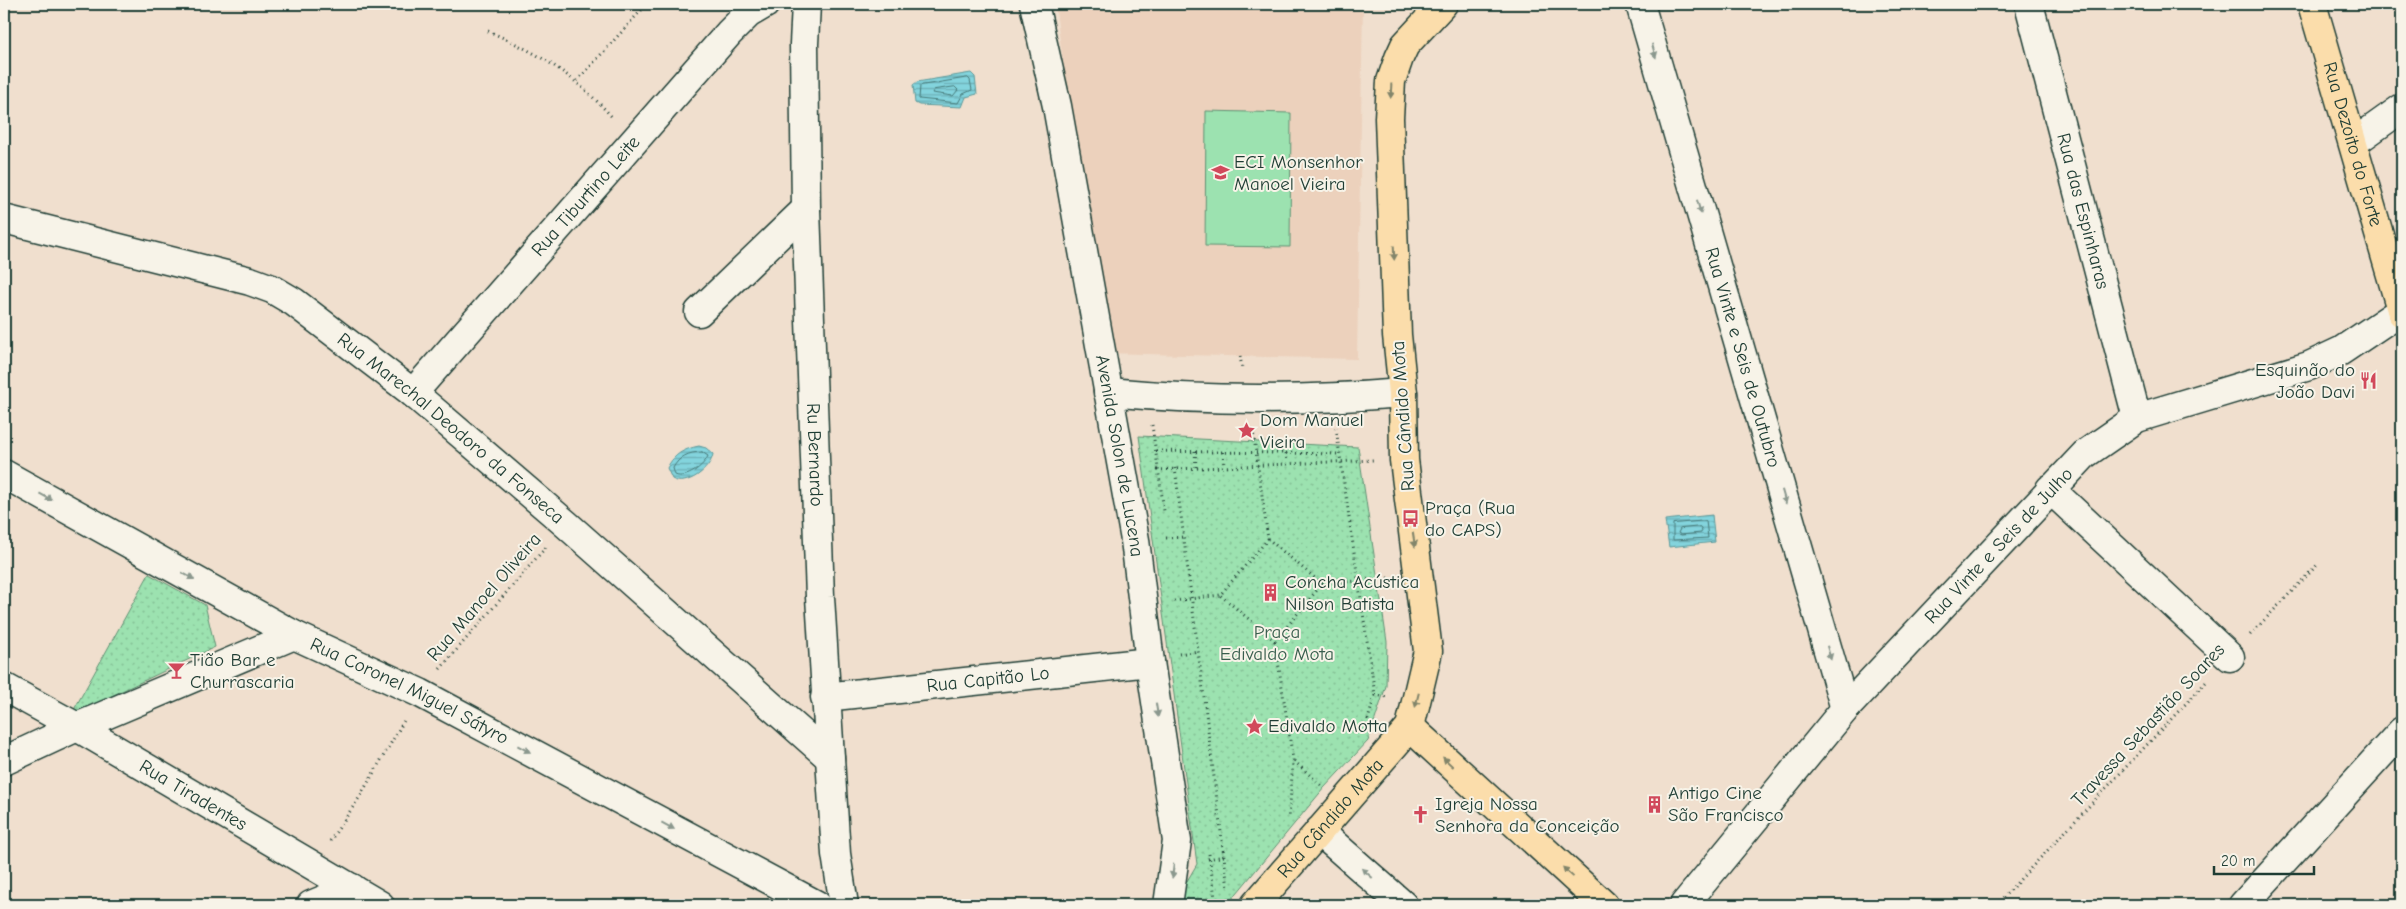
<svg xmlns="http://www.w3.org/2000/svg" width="2406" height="909" font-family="'Comic Neue',sans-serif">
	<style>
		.built { fill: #ecd1bc }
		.park { fill: url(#park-dots); stroke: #5e9072 }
		.pitch { fill: #9ce2b0; stroke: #5e9072 }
		.water { fill: url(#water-rules); stroke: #5b9899 }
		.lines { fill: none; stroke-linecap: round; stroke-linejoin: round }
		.shore { stroke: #477978; stroke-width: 1 }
		.minor-casing { stroke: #1f3d34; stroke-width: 31 }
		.major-casing { stroke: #1f3d34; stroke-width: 31 }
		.path { stroke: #1f3d34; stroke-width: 3; stroke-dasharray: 1 4; stroke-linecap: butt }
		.minor { stroke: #f7f3e8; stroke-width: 28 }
		.major { stroke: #fbddab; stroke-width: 28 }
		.oneway { fill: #8b988e }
		.oneway2 { fill: #82856a }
		.labels { text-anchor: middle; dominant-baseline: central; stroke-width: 4; stroke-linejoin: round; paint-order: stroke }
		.street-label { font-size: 19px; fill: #1f3d34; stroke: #f7f3e8 }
		.poi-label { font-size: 19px; fill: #1f3d34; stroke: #f7f3e8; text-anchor: start }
		.park-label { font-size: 19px; fill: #385e4d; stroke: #f7f3e8 }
	</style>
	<defs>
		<pattern id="park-dots" width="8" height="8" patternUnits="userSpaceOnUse" patternTransform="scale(1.25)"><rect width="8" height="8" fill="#9ce2b0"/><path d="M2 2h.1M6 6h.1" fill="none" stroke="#86c398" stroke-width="1.8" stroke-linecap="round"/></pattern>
		<pattern id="water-rules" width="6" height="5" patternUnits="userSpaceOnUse" patternTransform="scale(1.25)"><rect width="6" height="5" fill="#83d4dd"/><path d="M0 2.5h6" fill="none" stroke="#6badb4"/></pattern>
	</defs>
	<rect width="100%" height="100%" fill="#f0dfce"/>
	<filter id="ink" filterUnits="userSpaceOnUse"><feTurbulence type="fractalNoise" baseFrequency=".02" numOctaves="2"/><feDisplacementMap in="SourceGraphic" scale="10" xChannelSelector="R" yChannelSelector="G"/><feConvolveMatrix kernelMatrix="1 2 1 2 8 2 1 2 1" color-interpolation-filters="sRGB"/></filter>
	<g filter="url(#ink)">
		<polygon class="built" points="1055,4 1363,4 1357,359 1103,353"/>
		<g class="park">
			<polygon points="1139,436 1358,447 1387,642 1386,686 1368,741 1324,788 1227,905 1173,905 1197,864"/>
			<polygon points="149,574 205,605 215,647 71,715"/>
		</g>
		<polygon class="pitch" points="1206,111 1291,113 1290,247 1205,246"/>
		<g class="water">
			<polygon points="971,73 975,77 977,94 966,97 962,107 919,105 915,103 913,85 917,82"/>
			<path d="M699 446 706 448 713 454C711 469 686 488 672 479L667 468C674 454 684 449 699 446Z"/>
			<polygon points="1712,515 1715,542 1669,547 1665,520"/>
		</g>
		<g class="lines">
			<g class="shore">
				<polygon points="968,78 970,80 972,90 963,94 958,103 919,99 920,86"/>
				<polygon points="955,87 958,90 953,96 932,93 934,90"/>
				<path d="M702 452 708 456C704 466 686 480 675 475L673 468C679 457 688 452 702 452Z"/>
				<polygon points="1706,521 1708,538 1673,540 1673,524"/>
				<polygon points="1700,527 1702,530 1701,533 1681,535 1678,533 1680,529"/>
			</g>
			<defs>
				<g id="minor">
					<path id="s1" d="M806 4 804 44 806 209 820 597 836 854 844 905"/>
					<path id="s2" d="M1034 4 1057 106 1135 540 1150 662 1177 841 1168 905"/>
					<path id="s3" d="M1640 4 1845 709"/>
					<path id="s4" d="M2029 4 2137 418"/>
					<polyline points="2353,143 2402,108"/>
					<path id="s5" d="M4 219 250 281 272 289 294 302 413 393 566 524 830 758"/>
					<polyline points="699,312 806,209"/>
					<path d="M1108 392C1205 401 1305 401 1403 393"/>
					<path id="s6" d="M413 393 729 33 748 14 765 4"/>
					<path id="s7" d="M4 474 294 635 420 693 817 905"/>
					<polyline points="2050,489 2230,657"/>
					<path id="s8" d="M4 687 77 727 380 905"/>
					<path id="s9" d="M825 697 1150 662"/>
					<polyline points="4,761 77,727 294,635"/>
					<polyline points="1319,831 1403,905"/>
					<polyline points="311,905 352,888"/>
					<path id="s10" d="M1684 905 1845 709 2085 454 2137 418 2309 366 2341 351 2402 310"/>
					<polyline points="2243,905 2402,731"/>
				</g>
				<g id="major">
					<path id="s11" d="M2312 4 2402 313"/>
					<polyline points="1410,727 1604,905"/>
					<path id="s12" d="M1255 905 1410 727 1428 651 1404 460 1403 393 1397 335 1389 118 1391 81 1399 58 1405 45 1443 4"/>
				</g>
			</defs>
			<use href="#minor" class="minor-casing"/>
			<use href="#major" class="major-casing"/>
			<g class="path">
				<path d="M488 31C541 54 574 75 613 118"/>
				<polyline points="577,81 647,4"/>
				<polyline points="1240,356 1242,368"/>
				<polyline points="1152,425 1164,511"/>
				<polyline points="1336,428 1375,695 1365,730"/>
				<polyline points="1253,430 1268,539"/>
				<polyline points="1156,451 1339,454"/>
				<polyline points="1195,451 1196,467"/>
				<polyline points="1223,452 1224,466"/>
				<polyline points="1286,453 1287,463"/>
				<polyline points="1175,468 1228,888"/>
				<polyline points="1157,470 1373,460"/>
				<polyline points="1166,538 1184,537"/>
				<polyline points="1322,584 1268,539 1220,595 1275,641 1322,584 1389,578"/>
				<polyline points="1174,601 1220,595"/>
				<polyline points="2250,635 2319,563"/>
				<polyline points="1275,641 1293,760 1289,819"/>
				<polyline points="1179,654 1198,651"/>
				<polyline points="440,669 546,547"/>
				<polyline points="1375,695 1387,697"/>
				<polyline points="1294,761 1321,785"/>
				<polyline points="330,841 359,798 405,719"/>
				<polyline points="1209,854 1216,905"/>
				<polyline points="1208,859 1224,856"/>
				<polyline points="1996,905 2208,680"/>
			</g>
			<use href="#minor" class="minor"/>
			<use href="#major" class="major"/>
		</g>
		<defs><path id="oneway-solid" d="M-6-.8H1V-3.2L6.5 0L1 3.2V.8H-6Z" transform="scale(1.25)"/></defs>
		<g class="oneway">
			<use href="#oneway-solid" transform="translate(1654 51) rotate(74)"/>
			<use href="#oneway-solid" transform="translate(1699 207) rotate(74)"/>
			<use href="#oneway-solid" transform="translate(46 497) rotate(29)"/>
			<use href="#oneway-solid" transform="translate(1784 497) rotate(74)"/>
			<use href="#oneway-solid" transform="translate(188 576) rotate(29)"/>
			<use href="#oneway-solid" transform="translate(1829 653) rotate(74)"/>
			<use href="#oneway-solid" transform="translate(1157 710) rotate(81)"/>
			<use href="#oneway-solid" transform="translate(524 749) rotate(28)"/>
			<use href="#oneway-solid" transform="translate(668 826) rotate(28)"/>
			<use href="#oneway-solid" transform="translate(1173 871) rotate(97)"/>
			<use href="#oneway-solid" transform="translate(1367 873) rotate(-139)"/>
		</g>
		<g class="oneway2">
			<use href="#oneway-solid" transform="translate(1391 91) rotate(93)"/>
			<use href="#oneway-solid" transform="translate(1394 253) rotate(88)"/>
			<use href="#oneway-solid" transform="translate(1414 540) rotate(81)"/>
			<use href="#oneway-solid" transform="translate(1417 700) rotate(104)"/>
			<use href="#oneway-solid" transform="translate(1448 762) rotate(-137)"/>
			<use href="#oneway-solid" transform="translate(1568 872) rotate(-137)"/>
		</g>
	</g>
	<defs>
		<symbol id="school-bare" viewBox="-9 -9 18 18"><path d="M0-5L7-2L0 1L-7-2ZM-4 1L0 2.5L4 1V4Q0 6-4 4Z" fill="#d1495b" stroke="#f7f3e8" stroke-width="2.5" paint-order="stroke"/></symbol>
		<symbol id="restaurant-bare" viewBox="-9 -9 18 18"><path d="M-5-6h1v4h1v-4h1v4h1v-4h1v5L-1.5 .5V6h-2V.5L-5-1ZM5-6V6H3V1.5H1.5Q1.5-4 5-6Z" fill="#d1495b" stroke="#f7f3e8" stroke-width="2.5" paint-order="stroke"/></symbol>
		<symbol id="sight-bare" viewBox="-9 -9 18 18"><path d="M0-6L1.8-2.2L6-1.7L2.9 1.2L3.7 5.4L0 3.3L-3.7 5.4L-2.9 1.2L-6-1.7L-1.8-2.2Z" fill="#d1495b" stroke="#f7f3e8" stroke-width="2.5" paint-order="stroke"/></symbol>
		<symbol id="bus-bare" viewBox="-9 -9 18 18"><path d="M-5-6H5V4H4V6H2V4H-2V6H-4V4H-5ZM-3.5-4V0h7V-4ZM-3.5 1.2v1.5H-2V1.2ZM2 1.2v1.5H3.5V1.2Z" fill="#d1495b" stroke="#f7f3e8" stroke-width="2.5" paint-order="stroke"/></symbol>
		<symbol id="building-bare" viewBox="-9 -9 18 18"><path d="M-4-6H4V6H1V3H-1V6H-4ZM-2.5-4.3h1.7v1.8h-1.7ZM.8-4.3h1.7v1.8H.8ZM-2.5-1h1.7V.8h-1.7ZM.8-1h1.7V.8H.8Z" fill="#d1495b" stroke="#f7f3e8" stroke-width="2.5" paint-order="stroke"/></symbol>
		<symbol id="bar-bare" viewBox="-9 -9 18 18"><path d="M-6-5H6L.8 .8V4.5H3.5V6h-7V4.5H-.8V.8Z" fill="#d1495b" stroke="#f7f3e8" stroke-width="2.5" paint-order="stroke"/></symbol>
		<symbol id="church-bare" viewBox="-9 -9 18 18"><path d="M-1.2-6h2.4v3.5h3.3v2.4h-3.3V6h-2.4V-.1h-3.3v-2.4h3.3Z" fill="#d1495b" stroke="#f7f3e8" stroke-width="2.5" paint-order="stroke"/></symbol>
	</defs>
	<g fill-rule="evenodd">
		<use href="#school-bare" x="1208" y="160" width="25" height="25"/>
		<use href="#restaurant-bare" x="2356" y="368" width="25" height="25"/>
		<use href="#sight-bare" x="1234" y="418" width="25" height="25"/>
		<use href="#bus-bare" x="1398" y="506" width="25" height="25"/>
		<use href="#building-bare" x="1258" y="580" width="25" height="25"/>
		<use href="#bar-bare" x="164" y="658" width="25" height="25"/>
		<use href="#sight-bare" x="1242" y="714" width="25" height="25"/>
		<use href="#building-bare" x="1642" y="792" width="25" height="25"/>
		<use href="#church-bare" x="1408" y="802" width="25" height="25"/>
	</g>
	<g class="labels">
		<g class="street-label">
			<text stroke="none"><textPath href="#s11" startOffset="146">Rua Dezoito do Forte</textPath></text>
			<text stroke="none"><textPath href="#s6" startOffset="262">Rua Tiburtino Leite</textPath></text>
			<text stroke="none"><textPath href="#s4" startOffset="214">Rua das Espinharas</textPath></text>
			<text stroke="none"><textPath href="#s3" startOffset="368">Rua Vinte e Seis de Outubro</textPath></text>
			<text transform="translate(1403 416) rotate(-94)">Rua Cândido Mota</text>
			<text stroke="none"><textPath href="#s5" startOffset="504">Rua Marechal Deodoro da Fonseca</textPath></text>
			<text stroke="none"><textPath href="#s1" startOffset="451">Ru Bernardo</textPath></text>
			<text stroke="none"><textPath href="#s2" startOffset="460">Avenida Solon de Lucena</textPath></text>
			<text stroke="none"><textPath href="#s10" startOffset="478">Rua Vinte e Seis de Julho</textPath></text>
			<text transform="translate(484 597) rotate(-49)">Rua Manoel Oliveira</text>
			<text stroke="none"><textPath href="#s9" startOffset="164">Rua Capitão Lo</textPath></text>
			<text stroke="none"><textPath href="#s7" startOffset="460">Rua Coronel Miguel Sátyro</textPath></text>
			<text transform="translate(2148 725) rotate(-47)">Travessa Sebastião Soares</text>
			<text stroke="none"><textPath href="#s8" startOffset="218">Rua Tiradentes</textPath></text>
			<text stroke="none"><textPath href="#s12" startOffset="115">Rua Cândido Mota</textPath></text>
		</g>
		<g class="poi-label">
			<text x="1234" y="162">ECI Monsenhor<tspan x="1234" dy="22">Manoel Vieira</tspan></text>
			<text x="2355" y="370" text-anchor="end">Esquinão do<tspan x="2355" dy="22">João Davi</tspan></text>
			<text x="1260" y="420">Dom Manuel<tspan x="1260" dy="22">Vieira</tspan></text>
			<text x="1425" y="508">Praça (Rua<tspan x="1425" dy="22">do CAPS)</tspan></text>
			<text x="1285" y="582">Concha Acústica<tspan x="1285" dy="22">Nilson Batista</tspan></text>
			<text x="190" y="660">Tião Bar e<tspan x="190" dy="22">Churrascaria</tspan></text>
			<text x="1268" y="726">Edivaldo Motta</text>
			<text x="1668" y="793">Antigo Cine<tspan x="1668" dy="22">São Francisco</tspan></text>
			<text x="1435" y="804">Igreja Nossa<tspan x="1435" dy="22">Senhora da Conceição</tspan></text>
		</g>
		<g class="park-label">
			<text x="1277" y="632">Praça<tspan x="1277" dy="22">Edivaldo Mota</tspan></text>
		</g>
	</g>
	<rect width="2406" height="909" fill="none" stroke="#f7f3e8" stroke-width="20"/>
	<rect x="10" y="10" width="2386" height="889" fill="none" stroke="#1f3d34" stroke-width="2" filter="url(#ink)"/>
	<path d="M2214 866v8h100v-8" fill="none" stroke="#1f3d34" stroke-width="2.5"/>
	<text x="2221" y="866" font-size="15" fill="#1f3d34" stroke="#f7f3e8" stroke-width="4" paint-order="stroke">20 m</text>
</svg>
